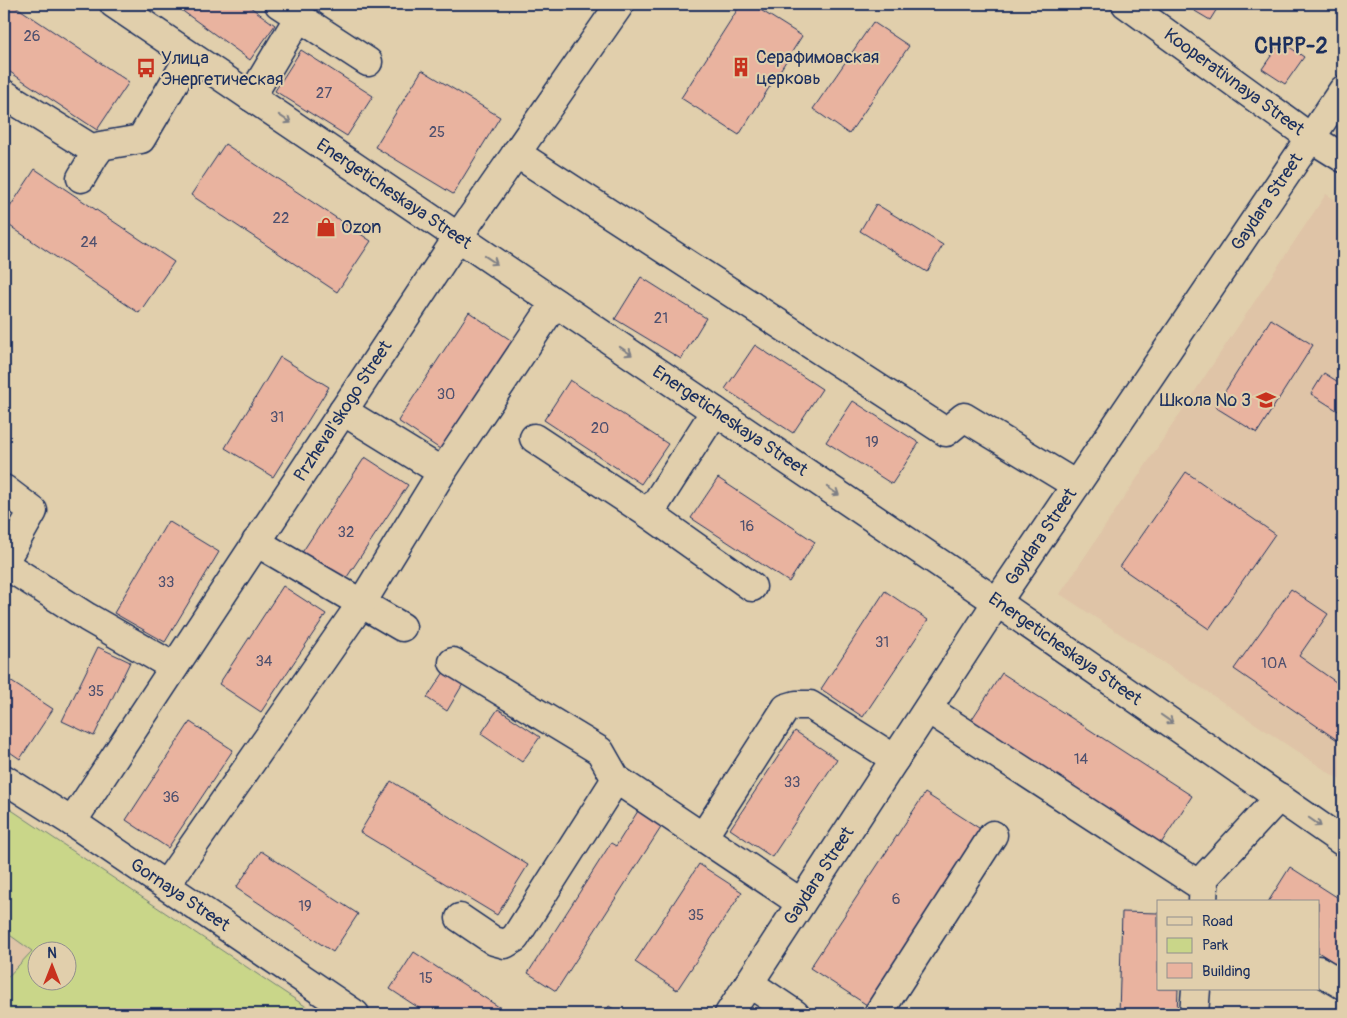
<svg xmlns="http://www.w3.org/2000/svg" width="1347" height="1018" font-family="Pangolin,sans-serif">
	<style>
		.built { fill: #dfc4a7 }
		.green { fill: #c9d689; stroke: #728274; fill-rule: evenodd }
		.building { fill: #e9b39f; stroke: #1b2f5e }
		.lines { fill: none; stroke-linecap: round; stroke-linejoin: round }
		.minor-casing { stroke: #1b2f5e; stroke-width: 31 }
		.minor { stroke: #e1cfac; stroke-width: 28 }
		.oneway { stroke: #7e7f85 }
		.labels { text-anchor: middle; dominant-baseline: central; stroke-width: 4; stroke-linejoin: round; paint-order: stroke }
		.number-label { font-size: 15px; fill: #4e506e }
		.poi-label { font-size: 18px; fill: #1b2f5e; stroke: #e1cfac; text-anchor: start }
		.street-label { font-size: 18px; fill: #1b2f5e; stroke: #e1cfac }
		.district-label { font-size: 22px; font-weight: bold; fill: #1b2f5e; stroke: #e1cfac }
	</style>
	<rect width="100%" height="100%" fill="#e1cfac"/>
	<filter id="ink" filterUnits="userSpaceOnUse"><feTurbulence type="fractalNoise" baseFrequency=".02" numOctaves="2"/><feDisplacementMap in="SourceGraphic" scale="10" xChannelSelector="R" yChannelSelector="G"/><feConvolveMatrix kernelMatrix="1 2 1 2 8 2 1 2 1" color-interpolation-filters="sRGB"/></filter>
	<g filter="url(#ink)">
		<g class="built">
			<polygon points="1326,194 1343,205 1343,782 1060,594"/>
			<polygon points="4,931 32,951 4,981"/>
		</g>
		<path class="green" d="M4 805 317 1014H4V981L32 951 4 931ZM38 950H68V980H38Z"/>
		<g class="building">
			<polygon points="4,4 12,4 129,82 97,130 4,68"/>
			<polygon points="173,4 246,4 275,25 250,60"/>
			<polygon points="741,4 751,4 802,36 739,135 681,98"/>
			<polygon points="1183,4 1220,4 1210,20"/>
			<polygon points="873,22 909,46 849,134 813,109"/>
			<polygon points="1282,40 1285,44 1304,57 1285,84 1262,69"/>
			<polygon points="301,50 373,96 347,136 275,91"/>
			<polygon points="422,70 500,117 453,194 375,147"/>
			<polygon points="225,144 371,241 337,292 191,195"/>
			<polygon points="35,169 174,262 139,313 4,222 4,216"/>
			<polygon points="876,204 943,245 927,272 860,231"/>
			<polygon points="641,277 706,318 681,359 615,319"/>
			<polygon points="469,312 512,341 440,449 398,421"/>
			<polygon points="1271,319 1313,345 1257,433 1215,407"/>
			<polygon points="755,345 822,389 793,433 725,389"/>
			<polygon points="280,357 329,387 273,477 225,448"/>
			<polygon points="1324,373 1343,385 1343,414 1311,394"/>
			<polygon points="570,380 668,444 641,484 544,420"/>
			<polygon points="853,401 919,443 892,484 826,442"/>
			<polygon points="365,457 408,485 343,583 301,554"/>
			<polygon points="1186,472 1275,534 1209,629 1120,567"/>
			<polygon points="718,478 815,542 789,582 691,518"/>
			<polygon points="168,521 219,552 165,642 114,613"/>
			<polygon points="283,586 326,614 261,712 219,684"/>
			<polygon points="1291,589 1328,614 1299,656 1343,687 1343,744 1234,669"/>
			<polygon points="885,591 928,620 863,717 821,689"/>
			<polygon points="98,647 130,662 94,736 62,721"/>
			<polygon points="444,672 463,684 447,711 427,698"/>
			<polygon points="1002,673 1192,796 1160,845 970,722"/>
			<polygon points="4,677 53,709 20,759 4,748"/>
			<polygon points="498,709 540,737 522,762 481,734"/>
			<polygon points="190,722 233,750 168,848 126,820"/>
			<polygon points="795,731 837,759 772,857 730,829"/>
			<polygon points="391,781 528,865 497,915 360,832"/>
			<polygon points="925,793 982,830 867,1005 810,968"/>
			<polygon points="638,811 662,826 556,991 528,973 611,843 616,846"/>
			<polygon points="261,851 358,914 333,952 236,888"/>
			<polygon points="699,864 742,892 677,990 635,962"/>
			<polygon points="1290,867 1343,901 1343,968 1318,952 1318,902 1268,902"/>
			<polygon points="1122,912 1158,913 1158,989 1178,989 1177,1014 1119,1014"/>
			<polygon points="414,952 438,968 510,1014 428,1014 390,989"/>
			<polygon points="609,1006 622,1014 603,1014"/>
		</g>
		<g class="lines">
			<defs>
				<g id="minor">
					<polyline points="114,4 997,602 1343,842"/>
					<polyline points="279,4 368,62"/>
					<polyline points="1126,4 1311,138 1343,158"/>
					<polyline points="4,94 97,152"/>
					<polyline points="251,97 299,17"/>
					<polyline points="516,153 946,432 964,417 1076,485"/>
					<polyline points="81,178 100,146 141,139 190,56"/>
					<polyline points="343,411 442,472 555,303"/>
					<polyline points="534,438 649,514 752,587"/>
					<polyline points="4,489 33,511 4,562"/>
					<polyline points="649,514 715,411"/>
					<polyline points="256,542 402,627"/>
					<polyline points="4,564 87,617 174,667"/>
					<polyline points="453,662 600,751 616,779"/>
					<polyline points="928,709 1204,888"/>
					<polyline points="4,779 72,822 355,1014"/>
					<polyline points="72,822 458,237 620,4"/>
					<polyline points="703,837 786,708 796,705 810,705 895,759"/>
					<polyline points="166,885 361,604 442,472"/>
					<polyline points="1203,902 1204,878 1279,797"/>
					<polyline points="460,918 494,941 505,944 515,938 616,779 801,903"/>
					<polyline points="1318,970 1343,985"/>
					<polyline points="749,983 795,1014"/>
					<polyline points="729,1014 997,602 1343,90"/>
					<polyline points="878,1014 993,835"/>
					<polyline points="1194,1014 1196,989"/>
				</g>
			</defs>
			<use href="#minor" class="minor-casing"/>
			<use href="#minor" class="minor"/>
		</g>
		<defs><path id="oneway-shaft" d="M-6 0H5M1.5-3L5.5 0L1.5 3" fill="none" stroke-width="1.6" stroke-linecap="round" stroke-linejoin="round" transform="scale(1.25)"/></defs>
		<g class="oneway">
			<use href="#oneway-shaft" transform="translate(285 119) rotate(34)"/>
			<use href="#oneway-shaft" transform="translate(491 260) rotate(34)"/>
			<use href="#oneway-shaft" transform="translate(626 351) rotate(34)"/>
			<use href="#oneway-shaft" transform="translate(833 491) rotate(34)"/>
			<use href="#oneway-shaft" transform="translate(1167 719) rotate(35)"/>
			<use href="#oneway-shaft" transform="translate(1315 822) rotate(35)"/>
		</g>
	</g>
	<defs>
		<symbol id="building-bare" viewBox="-9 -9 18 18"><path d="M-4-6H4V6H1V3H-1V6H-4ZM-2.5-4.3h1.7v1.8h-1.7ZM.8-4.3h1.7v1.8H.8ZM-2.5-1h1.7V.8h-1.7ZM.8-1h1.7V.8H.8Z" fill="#c8321e" stroke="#e1cfac" stroke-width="2.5" paint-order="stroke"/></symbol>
		<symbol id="bus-bare" viewBox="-9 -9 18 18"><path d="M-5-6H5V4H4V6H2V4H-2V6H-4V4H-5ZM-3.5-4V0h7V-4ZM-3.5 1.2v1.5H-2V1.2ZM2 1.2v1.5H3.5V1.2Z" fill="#c8321e" stroke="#e1cfac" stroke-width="2.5" paint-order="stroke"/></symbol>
		<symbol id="shop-bare" viewBox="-9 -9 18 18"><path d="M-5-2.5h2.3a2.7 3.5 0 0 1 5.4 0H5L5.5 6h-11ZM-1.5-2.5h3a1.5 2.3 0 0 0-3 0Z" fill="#c8321e" stroke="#e1cfac" stroke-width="2.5" paint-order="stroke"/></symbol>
		<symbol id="school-bare" viewBox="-9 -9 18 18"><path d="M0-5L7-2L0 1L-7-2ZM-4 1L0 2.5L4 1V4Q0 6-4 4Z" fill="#c8321e" stroke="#e1cfac" stroke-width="2.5" paint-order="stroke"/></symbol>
	</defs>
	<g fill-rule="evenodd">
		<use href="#building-bare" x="727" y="53" width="28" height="28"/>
		<use href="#bus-bare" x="132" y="54" width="28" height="28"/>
		<use href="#shop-bare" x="312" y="213" width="28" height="28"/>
		<use href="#school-bare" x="1252" y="386" width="28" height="28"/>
	</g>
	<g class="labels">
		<g class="number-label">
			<text x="32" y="36">26</text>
			<text x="324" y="93">27</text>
			<text x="437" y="132">25</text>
			<text x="281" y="218">22</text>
			<text x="89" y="242">24</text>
			<text x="661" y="318">21</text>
			<text x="446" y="394">30</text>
			<text x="277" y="417">31</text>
			<text x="600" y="428">20</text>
			<text x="872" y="442">19</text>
			<text x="747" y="526">16</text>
			<text x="346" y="532">32</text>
			<text x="166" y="582">33</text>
			<text x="882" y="642">31</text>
			<text x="264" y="661">34</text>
			<text x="1274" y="663">10А</text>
			<text x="96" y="691">35</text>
			<text x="1081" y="759">14</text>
			<text x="792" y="782">33</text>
			<text x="171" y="797">36</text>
			<text x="896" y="899">6</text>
			<text x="305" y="906">19</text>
			<text x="696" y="915">35</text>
			<text x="426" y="978">15</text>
		</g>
		<g class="poi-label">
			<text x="756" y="57">Серафимовская<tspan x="756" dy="21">церковь</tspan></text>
			<text x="161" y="58">Улица<tspan x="161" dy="21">Энергетическая</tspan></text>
			<text x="341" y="227">Ozon</text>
			<text x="1251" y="400" text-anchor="end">Школа № 3</text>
		</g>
		<g class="street-label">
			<text transform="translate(1234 82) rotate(36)">Kooperativnaya Street</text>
			<text transform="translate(394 194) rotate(34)">Energeticheskaya Street</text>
			<text transform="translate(1267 202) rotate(-56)">Gaydara Street</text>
			<text transform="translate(343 411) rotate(-57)">Przheval'skogo Street</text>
			<text transform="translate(730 421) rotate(34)">Energeticheskaya Street</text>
			<text transform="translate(1041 537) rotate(-56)">Gaydara Street</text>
			<text transform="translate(1065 649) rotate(35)">Energeticheskaya Street</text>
			<text transform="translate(819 876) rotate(-57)">Gaydara Street</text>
			<text transform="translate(180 895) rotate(34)">Gornaya Street</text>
		</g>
		<g class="district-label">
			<text x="1291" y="46">CHPP-2</text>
		</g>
	</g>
	<rect width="1347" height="1018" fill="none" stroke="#e1cfac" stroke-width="20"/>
	<rect x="10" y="10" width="1327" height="998" fill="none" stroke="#1b2f5e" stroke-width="2" filter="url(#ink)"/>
	<rect x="1157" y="900" width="162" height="90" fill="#e1cfac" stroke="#928f8d"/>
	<rect x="1167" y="917" width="25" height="8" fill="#e1cfac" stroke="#928f8d"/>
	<text x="1202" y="926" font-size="15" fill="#1b2f5e">Road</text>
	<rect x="1167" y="938" width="25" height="15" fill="#c9d689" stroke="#928f8d"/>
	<text x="1202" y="950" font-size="15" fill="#1b2f5e">Park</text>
	<rect x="1167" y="963" width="25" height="15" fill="#e9b39f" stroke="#928f8d"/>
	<text x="1202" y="976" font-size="15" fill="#1b2f5e">Building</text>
	<g transform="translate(52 966)"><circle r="24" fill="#e1cfac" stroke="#928f8d"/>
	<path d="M0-4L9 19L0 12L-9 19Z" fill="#c8321e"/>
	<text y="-8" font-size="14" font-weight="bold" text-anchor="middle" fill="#1b2f5e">N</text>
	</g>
</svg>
